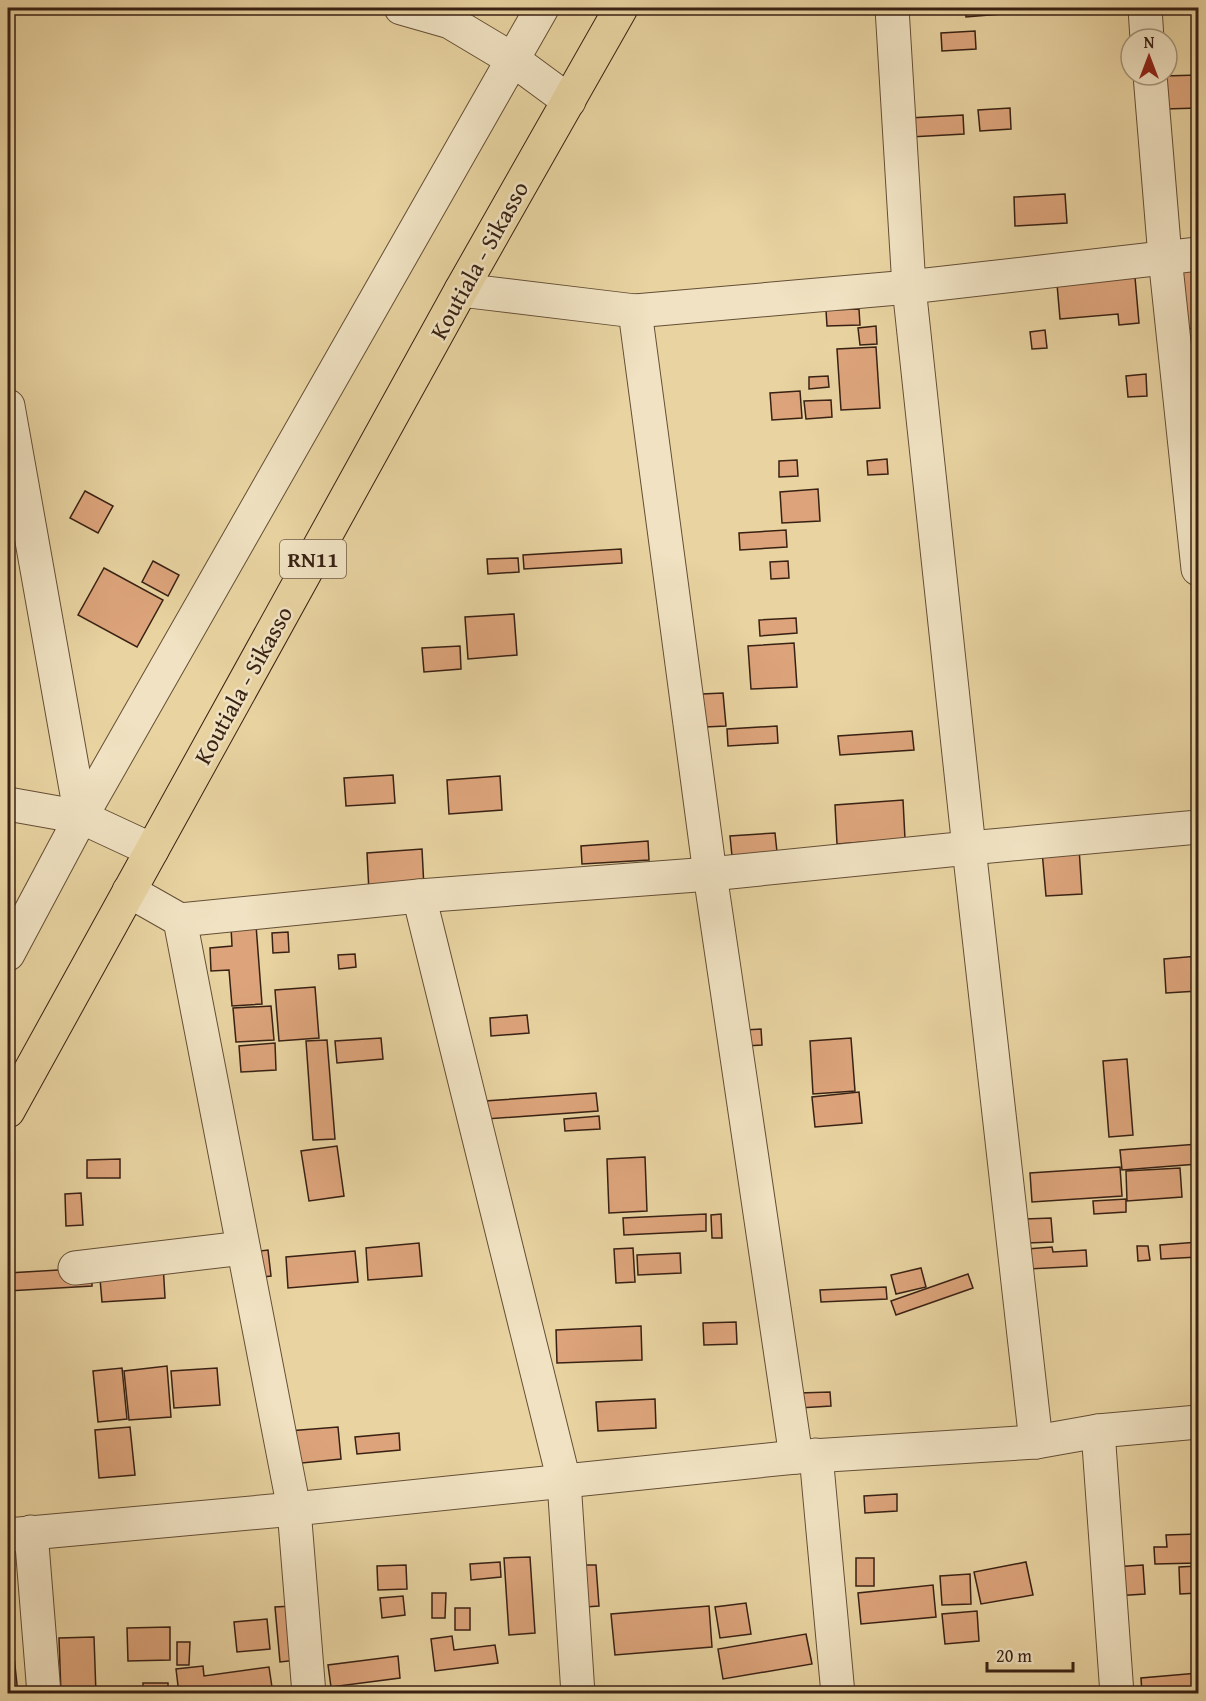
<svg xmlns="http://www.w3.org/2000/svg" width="1206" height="1701" font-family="'Gentium Book Plus',serif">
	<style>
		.building { fill: #dda47b; stroke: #382113; stroke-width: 1.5 }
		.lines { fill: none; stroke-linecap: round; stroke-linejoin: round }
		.minor-casing { stroke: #644e36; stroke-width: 35 }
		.major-casing { stroke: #382113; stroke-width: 35 }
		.minor { stroke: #f0e2c2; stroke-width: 33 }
		.major { stroke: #e8d3a1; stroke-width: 33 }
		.labels { text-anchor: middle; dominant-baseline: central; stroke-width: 5; stroke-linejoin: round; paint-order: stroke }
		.shield { fill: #f0e2c2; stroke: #6f5b48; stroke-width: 1.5 }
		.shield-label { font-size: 22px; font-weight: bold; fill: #382113 }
		.street-label { font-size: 24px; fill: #382113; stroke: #f0e2c2 }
	</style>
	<rect width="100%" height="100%" fill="#e8d3a1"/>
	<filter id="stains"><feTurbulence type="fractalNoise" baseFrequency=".00333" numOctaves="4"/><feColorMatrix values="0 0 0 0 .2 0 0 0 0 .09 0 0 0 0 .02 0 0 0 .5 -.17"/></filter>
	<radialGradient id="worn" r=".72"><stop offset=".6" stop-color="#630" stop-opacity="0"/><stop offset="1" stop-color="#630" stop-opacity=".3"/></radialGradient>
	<g class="building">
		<polygon points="966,8 1000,8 1001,14 966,17"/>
		<polygon points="975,31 976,49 942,51 941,33"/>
		<polygon points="1198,75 1198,108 1165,109 1164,76"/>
		<polygon points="1010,108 1011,129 980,131 978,110"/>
		<polygon points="963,115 964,134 910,137 909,118"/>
		<polygon points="1065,194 1067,223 1015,226 1014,197"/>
		<polygon points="1134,266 1139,323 1119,325 1118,314 1060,319 1057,284"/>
		<polygon points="1198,270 1198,328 1185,329 1180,271"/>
		<polygon points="859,309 860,325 827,326 826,310"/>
		<polygon points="876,326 877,344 860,345 858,328"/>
		<polygon points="1045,330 1047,348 1032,349 1030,332"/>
		<polygon points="876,347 880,408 841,410 837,349"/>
		<polygon points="1146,374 1147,396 1128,397 1126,376"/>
		<polygon points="828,376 829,387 809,389 809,377"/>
		<polygon points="800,391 802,418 772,420 770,393"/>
		<polygon points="831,400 832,417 806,419 804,401"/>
		<polygon points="887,459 888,474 868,475 867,461"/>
		<polygon points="797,460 798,476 779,477 779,461"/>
		<polygon points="818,489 820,521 782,523 780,492"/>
		<polygon points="85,491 113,506 98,533 70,518"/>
		<polygon points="786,530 787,547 740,550 739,533"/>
		<polygon points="621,549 622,563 524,569 523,555"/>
		<polygon points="518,558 519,572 488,574 487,559"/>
		<polygon points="153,561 179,575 168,596 142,582"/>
		<polygon points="788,561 789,578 771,579 770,562"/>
		<polygon points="104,568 163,600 137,647 78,615"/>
		<polygon points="514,614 517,655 468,659 465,617"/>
		<polygon points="796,618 797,633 760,636 759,620"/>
		<polygon points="794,643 797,687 751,689 748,646"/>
		<polygon points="460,646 461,669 424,672 422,648"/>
		<polygon points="723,693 726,726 705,727 702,694"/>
		<polygon points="777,726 778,743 728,746 727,729"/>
		<polygon points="912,731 914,750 840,755 838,736"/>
		<polygon points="393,775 395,803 346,806 344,778"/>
		<polygon points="500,776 502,810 449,814 447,780"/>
		<polygon points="903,800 905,839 837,844 835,805"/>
		<polygon points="775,833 777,852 732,856 730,836"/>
		<polygon points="648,841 649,860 582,864 581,846"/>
		<polygon points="1079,848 1082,894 1046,896 1042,851"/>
		<polygon points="422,849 424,888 369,892 367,853"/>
		<polygon points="256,925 262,1004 232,1006 229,970 211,971 210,948 232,946 231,927"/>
		<polygon points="288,932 289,952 273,953 272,933"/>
		<polygon points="355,954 356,967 339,969 338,955"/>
		<polygon points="1198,956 1198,991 1166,993 1164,959"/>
		<polygon points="315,987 319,1038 279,1041 275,990"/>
		<polygon points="271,1006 274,1040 236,1042 233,1008"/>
		<polygon points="527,1015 529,1033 491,1036 490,1018"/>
		<polygon points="761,1029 762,1045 746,1046 745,1030"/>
		<polygon points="381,1038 383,1059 337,1063 335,1041"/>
		<polygon points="851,1038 855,1091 813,1094 810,1041"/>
		<polygon points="327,1040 335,1139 313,1140 306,1041"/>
		<polygon points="275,1043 276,1070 241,1072 239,1046"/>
		<polygon points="1127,1059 1133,1135 1109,1137 1103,1061"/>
		<polygon points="859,1092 862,1123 815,1127 812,1097"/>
		<polygon points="596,1093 598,1111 486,1119 485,1101"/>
		<polygon points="599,1116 600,1129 565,1131 564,1119"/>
		<polygon points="1198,1144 1198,1164 1122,1170 1120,1150"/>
		<polygon points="337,1146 344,1196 309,1201 301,1151"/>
		<polygon points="645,1157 647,1211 609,1213 607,1159"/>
		<polygon points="120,1159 120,1178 87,1178 87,1160"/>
		<polygon points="1120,1167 1122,1196 1032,1202 1030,1173"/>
		<polygon points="1180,1168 1182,1197 1127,1201 1126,1171"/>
		<polygon points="81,1193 83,1225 66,1226 65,1194"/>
		<polygon points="1126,1199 1126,1212 1094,1214 1093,1201"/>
		<polygon points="706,1214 706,1231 624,1235 623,1218"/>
		<polygon points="721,1214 722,1238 712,1238 711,1215"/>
		<polygon points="1051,1218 1053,1242 1027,1243 1025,1219"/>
		<polygon points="1198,1242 1198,1257 1161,1259 1160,1245"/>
		<polygon points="419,1243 422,1276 368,1280 366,1248"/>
		<polygon points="1137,1246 1148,1246 1150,1260 1138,1261"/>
		<polygon points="1052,1247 1053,1252 1086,1250 1087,1266 1028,1269 1027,1249"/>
		<polygon points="633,1248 635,1282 616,1283 614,1249"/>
		<polygon points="268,1250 271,1276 255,1278 252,1252"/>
		<polygon points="355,1251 358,1282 288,1288 286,1257"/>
		<polygon points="680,1253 681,1273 638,1275 637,1255"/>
		<polygon points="163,1263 165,1298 102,1302 99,1267"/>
		<polygon points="92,1268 92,1286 8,1291 8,1273"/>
		<polygon points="921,1268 926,1287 896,1294 891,1275"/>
		<polygon points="968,1274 973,1288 896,1315 891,1301"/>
		<polygon points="886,1287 887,1299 821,1302 820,1290"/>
		<polygon points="736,1322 737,1344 704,1345 703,1323"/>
		<polygon points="641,1326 642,1360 557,1363 556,1330"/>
		<polygon points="167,1366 171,1417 129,1420 124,1371"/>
		<polygon points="122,1368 127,1419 98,1422 93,1371"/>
		<polygon points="217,1368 220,1405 174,1408 171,1371"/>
		<polygon points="9,1379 12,1399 8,1400 8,1380"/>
		<polygon points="830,1392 831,1406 799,1408 799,1393"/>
		<polygon points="655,1399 656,1428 598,1431 596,1402"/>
		<polygon points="130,1427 135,1475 99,1478 95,1430"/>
		<polygon points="338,1427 341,1459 292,1464 288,1431"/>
		<polygon points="399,1433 400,1450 357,1454 355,1437"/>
		<polygon points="897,1494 897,1511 865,1513 864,1496"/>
		<polygon points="1198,1534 1198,1563 1155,1564 1154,1547 1167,1547 1166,1535"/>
		<polygon points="530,1557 535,1633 509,1635 504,1558"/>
		<rect x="856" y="1558" width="18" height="28"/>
		<polygon points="500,1562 501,1577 471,1580 470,1564"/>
		<polygon points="1026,1562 1033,1595 981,1604 974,1572"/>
		<polygon points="406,1565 407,1589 378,1590 377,1566"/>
		<polygon points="583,1565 596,1565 599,1606 585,1607"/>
		<polygon points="1143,1565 1145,1594 1115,1596 1113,1567"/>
		<polygon points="1198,1566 1198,1593 1180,1594 1179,1567"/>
		<polygon points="970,1574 971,1604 942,1605 940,1576"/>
		<polygon points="933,1585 936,1617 861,1624 858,1593"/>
		<polygon points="432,1593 446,1593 445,1618 432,1618"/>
		<polygon points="403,1596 405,1615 382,1618 380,1598"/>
		<polygon points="746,1603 751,1634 720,1638 715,1607"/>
		<polygon points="292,1606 297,1660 280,1662 275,1607"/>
		<polygon points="709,1606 712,1647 615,1655 611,1614"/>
		<rect x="455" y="1608" width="15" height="22"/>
		<polygon points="977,1611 979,1641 945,1644 942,1614"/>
		<polygon points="267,1619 270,1649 237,1652 234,1622"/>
		<polygon points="170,1627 170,1660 128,1661 127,1628"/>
		<polygon points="8,1628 11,1628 18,1694 8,1694"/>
		<polygon points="806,1634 812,1664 723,1679 718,1649"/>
		<polygon points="452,1636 454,1650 495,1645 498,1663 435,1671 431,1639"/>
		<polygon points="94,1637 96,1694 61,1694 59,1638"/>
		<polygon points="177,1642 190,1642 189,1665 177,1665"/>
		<polygon points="398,1656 400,1678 331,1687 328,1665"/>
		<polygon points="203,1666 204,1676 269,1667 273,1694 179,1694 176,1669"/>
		<polygon points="1198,1673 1198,1691 1142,1694 1141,1678"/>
		<rect x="143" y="1683" width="25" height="11"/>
	</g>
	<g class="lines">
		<defs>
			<g id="minor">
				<polyline points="401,8 450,22 512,59 569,101"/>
				<polyline points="892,8 909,287 969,848 1036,1442"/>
				<polyline points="1145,8 1147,39"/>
				<polyline points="1150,75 1165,257 1198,569"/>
				<polyline points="461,290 635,311 909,287 1198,254"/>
				<polyline points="635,311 710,874 796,1457"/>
				<polyline points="8,406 81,817"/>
				<polyline points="8,804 81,817 152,850"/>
				<polyline points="129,891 180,920 294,1509 309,1694"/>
				<polyline points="419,896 564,1481 578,1694"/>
				<polyline points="180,920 419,896 710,874 969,848 1198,827"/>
				<polyline points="8,954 81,817 542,8"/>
				<polyline points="75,1268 243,1248"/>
				<polyline points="1098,1431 1117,1694"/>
				<polyline points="816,1455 838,1694"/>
				<polyline points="31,1532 44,1694"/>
				<polyline points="8,1535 294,1509 796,1457 1036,1442 1098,1431 1198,1422"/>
			</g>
			<polyline id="major" points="8,1111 461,290 621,8"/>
		</defs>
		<use href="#minor" class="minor-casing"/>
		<use href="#major" class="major-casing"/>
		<use href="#minor" class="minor"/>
		<use href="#major" class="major"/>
	</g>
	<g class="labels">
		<rect class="shield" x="280" y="540" width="66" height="38" rx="4.5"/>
		<g class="shield-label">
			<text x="313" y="559">RN11</text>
		</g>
		<g class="street-label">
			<text transform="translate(479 260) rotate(-61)">Koutiala - Sikasso</text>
			<text transform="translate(243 685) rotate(-61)">Koutiala - Sikasso</text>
		</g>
	</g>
	<rect width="1206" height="1701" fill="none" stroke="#e8d3a1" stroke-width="30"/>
	<rect x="9" y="9" width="1188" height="1683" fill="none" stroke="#382113" stroke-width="3"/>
	<rect x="15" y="15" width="1176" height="1671" fill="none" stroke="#382113" stroke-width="1.5"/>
	<g transform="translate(1149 57)"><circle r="28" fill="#f0e2c2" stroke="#a6957c" stroke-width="1.5"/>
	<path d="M0-4.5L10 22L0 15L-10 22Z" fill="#8f2418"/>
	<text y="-9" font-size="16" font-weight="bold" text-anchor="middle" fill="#382113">N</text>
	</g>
	<path d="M987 1662v9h86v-9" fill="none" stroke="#382113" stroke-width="3"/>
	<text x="996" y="1662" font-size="18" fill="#382113" stroke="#f0e2c2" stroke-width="4.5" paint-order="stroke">20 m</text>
	<rect width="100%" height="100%" filter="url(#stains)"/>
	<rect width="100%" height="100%" fill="url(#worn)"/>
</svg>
